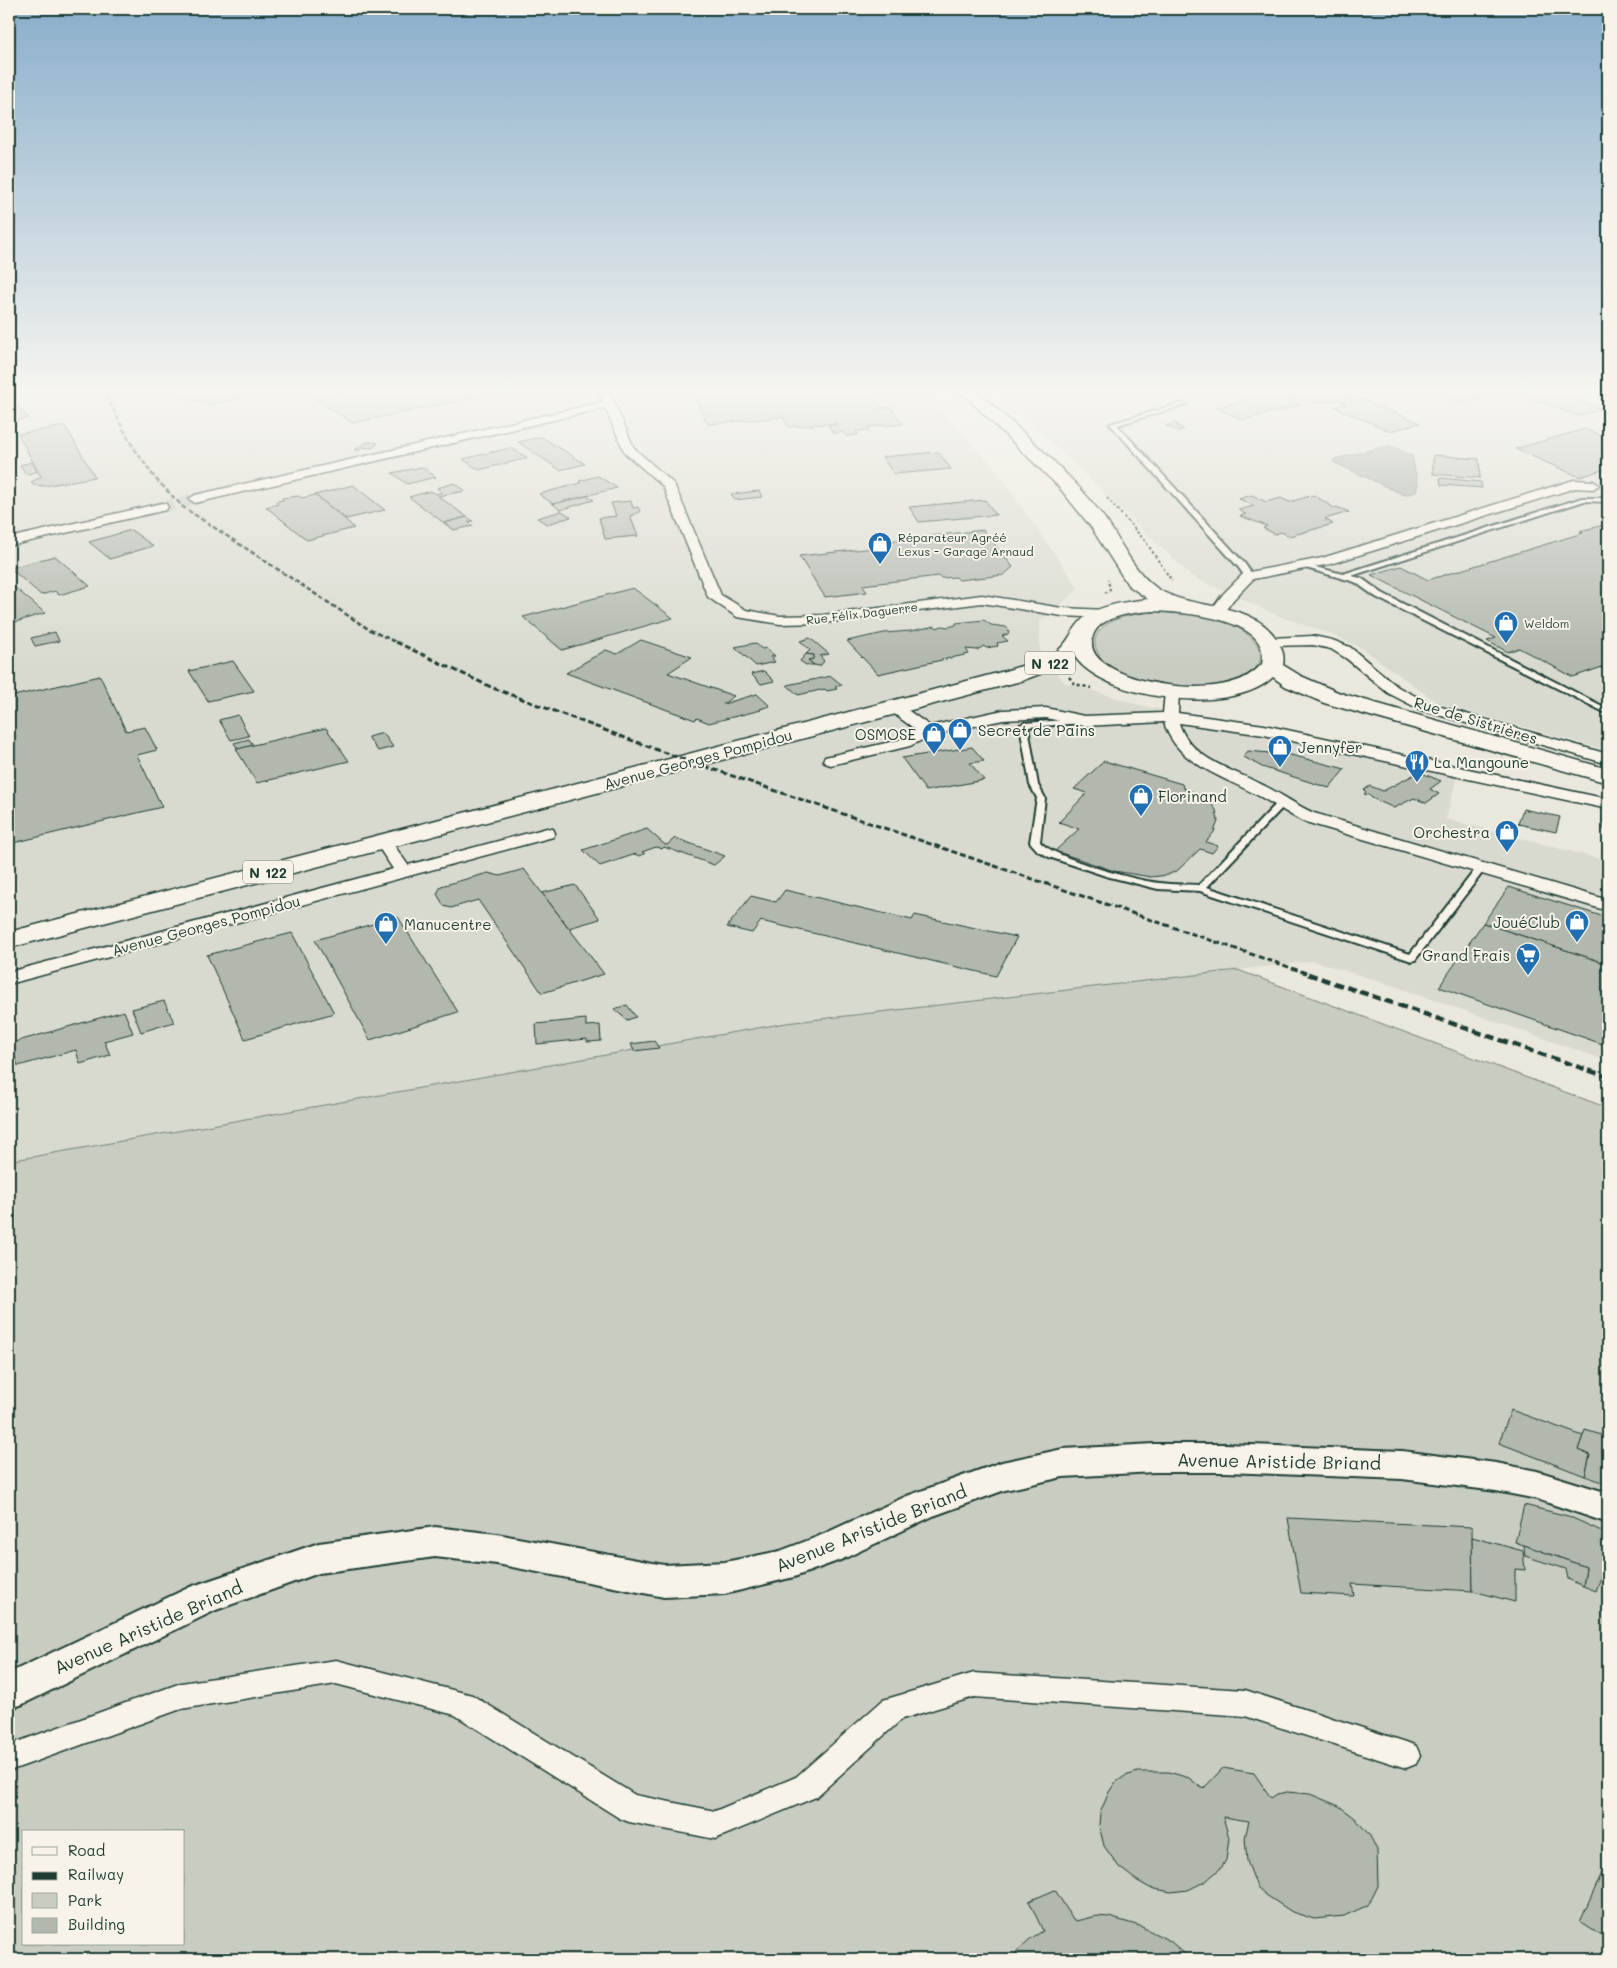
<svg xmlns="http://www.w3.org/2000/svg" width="1617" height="1968" font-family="Mali,sans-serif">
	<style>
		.built { fill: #d9dacf }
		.green { fill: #c8ccc1; stroke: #74847a; fill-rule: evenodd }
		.water { fill: #9ca69c; stroke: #6a7c72 }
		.building { fill: #b2b8ae; stroke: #1f3d34 }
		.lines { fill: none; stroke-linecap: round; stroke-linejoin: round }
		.minor-tunnel { stroke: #c1c6bb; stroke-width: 12; stroke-dasharray: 12 6; stroke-linecap: butt }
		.service-casing { stroke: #1f3d34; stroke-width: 4 }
		.minor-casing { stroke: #1f3d34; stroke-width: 3 }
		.secondary-casing { stroke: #1f3d34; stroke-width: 4 }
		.primary-casing { stroke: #1f3d34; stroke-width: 3 }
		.path-far1 { stroke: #1f3d34; stroke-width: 2; stroke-dasharray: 2.5 2.5; stroke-linecap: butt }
		.path { stroke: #1f3d34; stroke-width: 2.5; stroke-dasharray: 3 3; stroke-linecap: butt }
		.service { fill: #f7f3e8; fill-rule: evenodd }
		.minor { fill: #f7f3e8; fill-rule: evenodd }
		.secondary { fill: #f7f3e8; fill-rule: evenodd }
		.primary { fill: #f7f3e8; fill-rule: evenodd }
		.rail-far2 { stroke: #1f3d34; stroke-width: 2.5; stroke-dasharray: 5 2.5; stroke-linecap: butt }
		.rail-far1 { stroke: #1f3d34; stroke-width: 3; stroke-dasharray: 6 3; stroke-linecap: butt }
		.rail { stroke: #1f3d34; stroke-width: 4.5; stroke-dasharray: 9 4.5; stroke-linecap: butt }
		.labels { text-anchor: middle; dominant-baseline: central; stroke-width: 4; stroke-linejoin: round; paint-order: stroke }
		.far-poi-label { font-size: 12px; fill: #1f3d34; stroke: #f7f3e8; text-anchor: start }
		.far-street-label { font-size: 12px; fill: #1f3d34; stroke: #f7f3e8 }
		.shield { fill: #f7f3e8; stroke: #60746a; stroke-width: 1 }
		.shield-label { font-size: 14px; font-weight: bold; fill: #1f3d34 }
		.street-label { font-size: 15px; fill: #1f3d34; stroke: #f7f3e8 }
		.poi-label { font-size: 15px; fill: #1f3d34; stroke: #f7f3e8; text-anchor: start }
		.near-street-label { font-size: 18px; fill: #1f3d34; stroke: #f7f3e8 }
	</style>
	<rect width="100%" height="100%" fill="#eae8dd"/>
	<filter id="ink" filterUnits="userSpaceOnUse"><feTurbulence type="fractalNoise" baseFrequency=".02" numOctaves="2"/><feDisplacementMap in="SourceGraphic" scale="10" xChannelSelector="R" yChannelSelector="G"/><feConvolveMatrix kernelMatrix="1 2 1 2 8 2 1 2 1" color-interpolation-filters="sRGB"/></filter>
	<g filter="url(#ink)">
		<g class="built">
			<polygon points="9,388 918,388 994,467 1079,589 1040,622 1040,650 1064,682 1143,706 1457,776 1446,819 1608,861 1608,1061 1397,987 1314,961 786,1023 9,1161"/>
			<polygon points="994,388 1608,388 1608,751 1438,703 1362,648 1328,633 1279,616 1191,576"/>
		</g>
		<g class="green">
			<path d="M1161 611C1193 613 1238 616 1258 646 1260 650 1262 658 1259 664 1252 676 1233 682 1220 684 1188 690 1152 688 1123 674 1095 661 1080 634 1117 619 1131 614 1146 613 1161 611Z"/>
			<path d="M1238 970 1608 1108V1959H9V1161L786 1023ZM24 1832H184V1944H24Z"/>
		</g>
		<polygon class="water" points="1382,447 1394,447 1412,456 1418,484 1416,492 1404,495 1333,462 1335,459"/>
		<g class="building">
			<polygon points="153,388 198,388 217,394 242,388 262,388 269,392 209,405"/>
			<polygon points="361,388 500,388 481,396 353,423 314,398"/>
			<polygon points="689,388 865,388 881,408 891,408 903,424 868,427 869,430 856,431 858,435 846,436 843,432 833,433 828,425 837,425 836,423 789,427 783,417 708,424"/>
			<polygon points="1288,388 1381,388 1364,392 1357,390 1348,392 1356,395 1347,398 1357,401 1363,400 1420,423 1390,431 1334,407 1347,404 1338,400 1317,403 1298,397 1288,399 1300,405 1244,420 1216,408 1272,393 1278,395 1287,393 1280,390"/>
			<polygon points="1423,388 1468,388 1490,396 1463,403"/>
			<polygon points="1505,388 1546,388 1602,409 1578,416"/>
			<polygon points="17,406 29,418 15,421 9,415 9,408"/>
			<polygon points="1176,423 1179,425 1176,426 1184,429 1178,431 1166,426"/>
			<polygon points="65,426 95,477 44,486 33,485 31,482 41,477 18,434"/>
			<polygon points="1585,429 1608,438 1608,468 1580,477 1515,449"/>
			<polygon points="541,437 568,453 585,464 560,470 518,442"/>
			<polygon points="367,442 378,443 372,448 363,447 360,450 354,450"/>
			<polygon points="510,448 528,458 479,470 463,459"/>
			<polygon points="938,452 951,469 894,474 882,457"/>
			<polygon points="1433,455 1479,459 1480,478 1433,474"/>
			<polygon points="32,462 37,472 26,474 20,465"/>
			<polygon points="422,467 436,477 407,484 392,473"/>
			<polygon points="598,476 617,488 553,504 539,494 581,483 579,481"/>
			<polygon points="1440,478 1481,482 1482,488 1441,485"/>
			<polygon points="454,483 465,491 438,496 467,517 444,523 409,497 431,491 436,494 442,492 437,488"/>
			<polygon points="353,485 385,510 346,519 315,495"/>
			<polygon points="759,491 762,497 735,500 731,494"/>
			<polygon points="315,495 345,519 354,528 307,540 266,507 278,504 276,501 283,500 282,498 299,496 302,498"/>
			<polygon points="1252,495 1266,502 1281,498 1289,502 1314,495 1334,508 1337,507 1349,512 1325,519 1333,524 1290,536 1281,532 1275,534 1263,528 1267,526 1240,516 1246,514 1238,510 1254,506 1239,499"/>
			<polygon points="587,496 594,500 560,510 553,504"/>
			<polygon points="985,500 996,515 919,522 909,507"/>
			<polygon points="631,501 633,508 638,507 640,512 630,516 638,536 605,539 599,518 616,516 611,503"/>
			<polygon points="562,511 571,517 547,524 537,518"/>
			<polygon points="467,517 473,521 468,522 473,526 454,530 444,523"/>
			<polygon points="1608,524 1608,665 1573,677 1519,648 1508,652 1487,641 1496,638 1371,575 1401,566 1428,580 1583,533 1580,531"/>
			<polygon points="131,530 153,546 110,559 89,542"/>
			<polygon points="983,530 1013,567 1004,575 959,580 956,577 941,578 939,576 862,585 867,592 825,597 799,556 874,548 870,543"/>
			<polygon points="55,556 90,586 59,595 55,591 41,595 10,568"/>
			<polygon points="9,585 12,585 45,613 9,624"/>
			<polygon points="633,588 673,618 562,650 523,617"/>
			<polygon points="984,620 991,625 1006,627 1009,630 1008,634 1002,636 1008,641 997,643 998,646 986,648 984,646 977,650 966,649 969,654 878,674 847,641 884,633 911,631 935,626 937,628 942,626 948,627 956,625 956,623"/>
			<polygon points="55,632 59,641 35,646 31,638"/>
			<polygon points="810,638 829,654 820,656 824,661 820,666 814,665 808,660 813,659 814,655 806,654 810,650 800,641"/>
			<polygon points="641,640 692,657 668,673 734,696 723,704 757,694 770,706 760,709 761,710 709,723 697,718 695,720 566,673 606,650 617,654"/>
			<polygon points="755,643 762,649 766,648 775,656 771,657 775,662 756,666 735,647"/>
			<polygon points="806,654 814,655 813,659 808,660 814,665 806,665 800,661"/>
			<polygon points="233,661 254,691 208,701 189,671"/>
			<polygon points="764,671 774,681 761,684 751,674"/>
			<polygon points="100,676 126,731 145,727 157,750 137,755 162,807 9,844 9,697"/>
			<polygon points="831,676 842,685 835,687 837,689 827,691 825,689 798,695 787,685"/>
			<polygon points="238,715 249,736 231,740 219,720"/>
			<polygon points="326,728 349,761 257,783 236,749"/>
			<polygon points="383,733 393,747 378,751 368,737"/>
			<polygon points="249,739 253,745 238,749 234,743"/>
			<polygon points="972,747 984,761 970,763 984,780 926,791 902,758"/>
			<polygon points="1248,751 1291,755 1345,769 1329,788 1262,767 1244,757"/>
			<polygon points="1104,761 1182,784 1183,788 1200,795 1209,801 1216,810 1218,821 1214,832 1206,842 1218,846 1212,853 1200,849 1178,870 1168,875 1151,877 1114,871 1055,851 1079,829 1059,822 1087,793 1074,789"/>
			<polygon points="1419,772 1441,781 1430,789 1439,794 1426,803 1414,798 1394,808 1372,798 1369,795 1364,794 1366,792 1364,790 1370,786 1383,791"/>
			<polygon points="1523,809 1560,817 1556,832 1518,824"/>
			<polygon points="1604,819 1608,820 1608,831 1603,829"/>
			<polygon points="647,829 664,844 667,845 675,838 725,856 714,865 664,847 662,849 656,847 642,852 645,854 638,856 636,854 600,866 583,850"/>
			<polygon points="524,869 542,893 604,974 542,993 478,900 451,908 444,906 437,894 441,886 488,873 500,876"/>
			<polygon points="575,885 600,919 569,928 542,893"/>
			<polygon points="1509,887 1608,918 1608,964 1483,923"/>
			<polygon points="785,890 912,920 915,915 1017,937 996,976 761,921 752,933 727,927 751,896 776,902"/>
			<polygon points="398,917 458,1012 370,1040 315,940"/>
			<polygon points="1483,923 1608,964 1608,1046 1439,987"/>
			<polygon points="292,933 334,1013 245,1039 207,955"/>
			<polygon points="164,1001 174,1022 141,1032 132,1009"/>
			<polygon points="627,1005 636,1017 627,1020 614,1009"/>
			<polygon points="124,1011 133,1033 104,1041 110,1055 80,1064 76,1050 18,1066 11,1043"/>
			<polygon points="586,1019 586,1026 600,1025 601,1041 587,1042 587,1039 537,1044 536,1024"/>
			<polygon points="654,1041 659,1048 634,1051 631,1044"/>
			<polygon points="1511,1410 1583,1436 1578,1450 1590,1455 1585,1476 1499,1443"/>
			<polygon points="1585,1430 1608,1437 1608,1484 1585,1476 1590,1455 1578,1450"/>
			<polygon points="1524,1505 1568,1516 1608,1534 1608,1558 1596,1591 1583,1586 1586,1567 1515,1542"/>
			<polygon points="1288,1518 1472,1527 1473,1591 1352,1584 1354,1596 1301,1593"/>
			<polygon points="1472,1537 1523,1551 1525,1570 1515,1569 1515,1602 1473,1591"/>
			<polygon points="1524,1545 1586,1567 1583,1586 1568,1579 1566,1569 1525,1556"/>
			<polygon points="1608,1558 1608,1579 1602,1577"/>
			<polygon points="1223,1768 1254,1773 1271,1798 1277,1794 1287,1792 1310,1794 1339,1806 1355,1818 1370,1836 1377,1850 1378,1886 1372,1898 1366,1906 1344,1916 1314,1919 1292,1912 1266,1895 1257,1887 1247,1861 1245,1838 1249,1821 1223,1817 1229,1838 1226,1860 1222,1867 1206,1881 1188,1890 1171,1892 1150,1888 1136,1880 1119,1867 1104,1846 1099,1825 1100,1813 1109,1792 1115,1783 1125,1776 1138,1772 1169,1772 1189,1778 1203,1789"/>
			<polygon points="1606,1864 1608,1865 1608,1940 1580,1922"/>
			<polygon points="1055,1890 1073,1919 1076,1921 1096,1916 1109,1917 1140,1926 1170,1941 1191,1959 1013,1959 1017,1951 1030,1939 1043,1931 1029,1901"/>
		</g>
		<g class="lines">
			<polyline class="minor-tunnel" points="162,507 195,499"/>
			<defs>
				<g id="service">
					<polygon points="1183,403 1188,404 1117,425 1245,564 1253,576 1252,578 1246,578 1239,568 1110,424"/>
					<polygon points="1582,498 1608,498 1608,502 1584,501 1351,576 1361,578 1382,593 1608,709 1608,714 1376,597 1355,582 1299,566 1303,564 1343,574"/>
					<path d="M1079 719 1083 721 1082 723 1028 727 1038 785 1045 798 1040 842C1054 858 1136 881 1160 883 1173 885 1186 884 1199 885L1279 801H1285L1286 803 1285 805 1207 887 1410 954 1478 866H1484L1486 868 1415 960 1412 961 1200 891 1158 889 1106 876 1049 857 1038 851 1030 842 1037 798 1030 785 1020 725 1024 723Z"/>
				</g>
				<g id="minor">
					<polygon points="596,388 608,388 634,448 674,484 721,595 746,610 780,616 823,615 982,595 1062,608 1107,610 1114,614 1107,618 1062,616 982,603 823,623 780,624 737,617 708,597 663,486 625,453 605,408 195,503 189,499 195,495 603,402"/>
					<polygon points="1574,480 1593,481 1599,485 1593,489 1575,488 1330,564 1253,579 1233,600 1222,615 1217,616 1210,612 1223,594 1244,573 1322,558"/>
					<polygon points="162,503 166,504 168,507 166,510 9,546 9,538"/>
					<polygon points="1313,636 1332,640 1350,647 1398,687 1431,704 1608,754 1608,764 1421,710 1388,693 1347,659 1331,649 1313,645 1270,646 1265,645 1263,642 1265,639 1270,638"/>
					<path d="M1172 688 1177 689 1179 692 1178 713 1264 725 1608 799V809L1264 735 1179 723C1190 760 1237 771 1267 787 1283 795 1297 806 1314 813L1608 900V911L1302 821C1286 813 1271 802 1255 794 1222 776 1175 763 1164 722L1084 726 1046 718 1003 720 932 735 910 746 831 765 825 763 823 760 825 757 899 740 916 730 889 710 886 707 889 704H899L930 726 1003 710 1046 708 1084 716 1163 713 1165 692 1167 689Z"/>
					<polygon points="547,828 553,829 555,833 553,837 9,984 9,972 393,869 375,842 377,838 389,838 408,865"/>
					<polygon points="336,1660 472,1695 635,1795 715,1811 796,1777 883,1700 974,1673 1245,1690 1406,1742 1416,1746 1420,1755 1416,1764 1406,1768 1245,1716 974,1697 902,1719 816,1797 715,1839 629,1822 619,1818 455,1715 336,1684 181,1709 9,1771 9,1745 181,1683"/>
				</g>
				<polygon id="secondary" points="1154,1444 1225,1444 1402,1451 1496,1463 1537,1471 1608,1493 1608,1523 1537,1499 1496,1491 1402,1479 1225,1472 1154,1472 1063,1477 1005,1490 933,1516 843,1559 794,1577 725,1594 664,1597 497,1564 435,1557 319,1573 216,1610 23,1704 9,1709 9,1673 190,1587 319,1543 435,1527 497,1534 664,1565 725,1562 780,1551 817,1537 907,1496 1002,1462 1063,1449"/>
				<path id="primary" d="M957 388H974C1006 418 1041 447 1071 479 1084 492 1097 508 1108 523 1123 546 1135 573 1158 589 1194 612 1252 599 1277 640 1282 649 1285 655 1283 665L1301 676 1340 693 1608 769V783L1324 703 1285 686 1273 677C1234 716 1106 701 1075 657L1069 663 1021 681 9 948V932L1005 671C1021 666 1038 662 1053 654 1067 646 1070 633 1080 622 1094 605 1127 602 1148 599L1128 585 1091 527 1059 487ZM1151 611C1180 612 1273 617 1262 664 1253 673 1245 679 1233 682 1199 693 1133 685 1104 663 1097 658 1091 651 1092 641 1094 616 1132 613 1151 611Z"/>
			</defs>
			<use href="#service" class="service-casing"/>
			<use href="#minor" class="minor-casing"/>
			<use href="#secondary" class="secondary-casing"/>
			<use href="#primary" class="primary-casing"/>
			<g class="path-far1">
				<polyline points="1107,498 1146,542 1172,581"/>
				<polyline points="1105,593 1110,589 1108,580"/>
			</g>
			<polyline class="path" points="1069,677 1075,684 1091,688"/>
			<use href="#service" class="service"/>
			<use href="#minor" class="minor"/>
			<use href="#secondary" class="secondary"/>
			<use href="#primary" class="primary"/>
			<polyline class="rail-far2" points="104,388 110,404 133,447 155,478 183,507 370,630 398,643"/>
			<polyline class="rail-far1" points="396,642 493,688 660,751 1312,975"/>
			<polyline class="rail" points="1308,974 1608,1077"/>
		</g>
	</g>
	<linearGradient id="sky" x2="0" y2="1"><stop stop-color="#89aeca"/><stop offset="0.59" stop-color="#f6f5f0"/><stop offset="1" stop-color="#f6f5f0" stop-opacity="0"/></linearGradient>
	<rect width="1617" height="663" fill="url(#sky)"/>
	<defs>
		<symbol id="shop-pin" viewBox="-11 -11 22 30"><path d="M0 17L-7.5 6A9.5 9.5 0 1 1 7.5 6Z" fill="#1f6fb2" stroke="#f7f3e8"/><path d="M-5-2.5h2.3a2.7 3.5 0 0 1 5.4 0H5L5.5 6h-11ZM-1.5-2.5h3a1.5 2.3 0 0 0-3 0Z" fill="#fff"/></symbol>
		<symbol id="restaurant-pin" viewBox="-11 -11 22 30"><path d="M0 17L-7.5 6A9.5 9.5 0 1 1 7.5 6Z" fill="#1f6fb2" stroke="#f7f3e8"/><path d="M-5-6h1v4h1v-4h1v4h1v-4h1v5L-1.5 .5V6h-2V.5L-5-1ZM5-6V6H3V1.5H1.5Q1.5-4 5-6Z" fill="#fff"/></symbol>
		<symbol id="supermarket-pin" viewBox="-11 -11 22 30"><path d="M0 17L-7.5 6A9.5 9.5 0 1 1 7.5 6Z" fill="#1f6fb2" stroke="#f7f3e8"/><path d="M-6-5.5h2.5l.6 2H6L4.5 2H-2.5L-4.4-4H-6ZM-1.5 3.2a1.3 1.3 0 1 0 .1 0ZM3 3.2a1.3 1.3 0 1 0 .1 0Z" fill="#fff"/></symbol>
	</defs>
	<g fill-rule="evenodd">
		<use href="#shop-pin" x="866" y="530" width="28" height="38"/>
		<use href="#shop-pin" x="1492" y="609" width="28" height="38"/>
		<use href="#shop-pin" x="946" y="716" width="28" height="38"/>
		<use href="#shop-pin" x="920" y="720" width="28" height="38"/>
		<use href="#shop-pin" x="1266" y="733" width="28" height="38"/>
		<use href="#restaurant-pin" x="1403" y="748" width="28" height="38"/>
		<use href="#shop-pin" x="1127" y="782" width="28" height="38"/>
		<use href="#shop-pin" x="1493" y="818" width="28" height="38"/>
		<use href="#shop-pin" x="1563" y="908" width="28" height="38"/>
		<use href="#shop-pin" x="372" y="910" width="28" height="38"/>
		<use href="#supermarket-pin" x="1514" y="941" width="28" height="38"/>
	</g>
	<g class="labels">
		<g class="far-poi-label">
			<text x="898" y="537">Réparateur Agréé<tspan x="898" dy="14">Lexus - Garage Arnaud</tspan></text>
			<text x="1524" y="623">Weldom</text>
		</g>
		<g class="far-street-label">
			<text transform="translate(862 613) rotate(-7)">Rue Félix Daguerre</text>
		</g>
		<g class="shield">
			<rect x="1025" y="651.5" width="50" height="23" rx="4"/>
			<rect x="243" y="860.5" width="50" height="23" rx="4"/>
		</g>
		<g class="shield-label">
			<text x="1050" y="663">N 122</text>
			<text x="268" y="872">N 122</text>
		</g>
		<g class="street-label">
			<text transform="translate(1476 720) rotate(17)">Rue de Sistrières</text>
			<text transform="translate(698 759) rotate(-15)">Avenue Georges Pompidou</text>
			<text transform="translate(206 925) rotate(-15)">Avenue Georges Pompidou</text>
		</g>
		<g class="poi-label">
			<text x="978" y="730">Secret de Pains</text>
			<text x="916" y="734" text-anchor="end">OSMOSE</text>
			<text x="1298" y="747">Jennyfer</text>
			<text x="1434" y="762">La Mangoune</text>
			<text x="1158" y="796">Florinand</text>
			<text x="1490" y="832" text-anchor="end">Orchestra</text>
			<text x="1560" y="922" text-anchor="end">JouéClub</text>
			<text x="404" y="924">Manucentre</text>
			<text x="1510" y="955" text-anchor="end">Grand Frais</text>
		</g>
		<g class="near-street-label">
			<text transform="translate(1279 1461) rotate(1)">Avenue Aristide Briand</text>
			<text transform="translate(871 1528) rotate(-22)">Avenue Aristide Briand</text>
			<text transform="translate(148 1627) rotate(-24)">Avenue Aristide Briand</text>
		</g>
	</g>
	<rect width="1617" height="1968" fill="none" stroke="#f7f3e8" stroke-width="30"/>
	<rect x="15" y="15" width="1587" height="1938" fill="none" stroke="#1f3d34" stroke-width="2" filter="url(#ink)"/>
	<rect x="22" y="1830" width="162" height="115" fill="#f7f3e8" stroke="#a1aaa0"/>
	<rect x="32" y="1847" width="25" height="8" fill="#f7f3e8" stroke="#a1aaa0"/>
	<text x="68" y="1856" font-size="15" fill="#1f3d34">Road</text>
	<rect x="32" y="1872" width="25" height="8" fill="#1f3d34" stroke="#a1aaa0"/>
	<text x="68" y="1880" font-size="15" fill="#1f3d34">Railway</text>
	<rect x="32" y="1893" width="25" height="15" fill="#c8ccc1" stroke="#a1aaa0"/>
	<text x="68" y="1906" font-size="15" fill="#1f3d34">Park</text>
	<rect x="32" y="1918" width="25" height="15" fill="#b2b8ae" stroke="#a1aaa0"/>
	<text x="68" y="1930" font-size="15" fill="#1f3d34">Building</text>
</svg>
